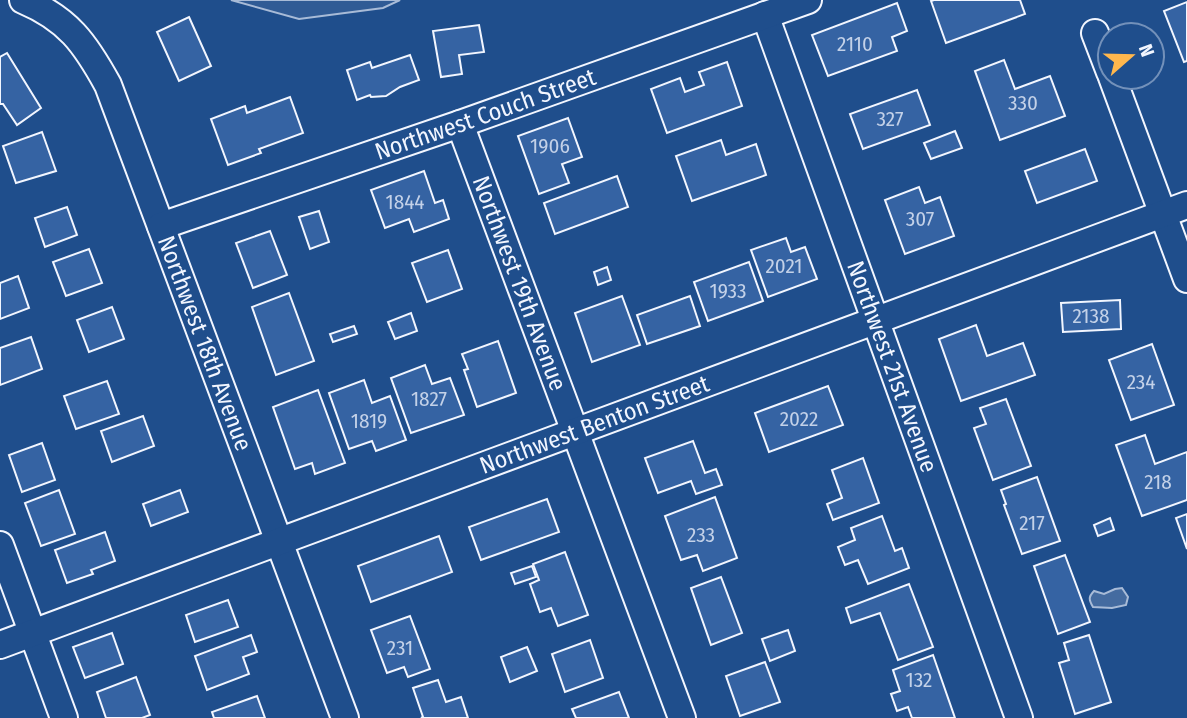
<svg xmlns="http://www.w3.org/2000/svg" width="1187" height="718" font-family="'Fira Sans Condensed',sans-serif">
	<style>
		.built { fill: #305b95; stroke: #a8bbd7; stroke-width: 2 }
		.water { fill: #446ba0; stroke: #a8bbd7; stroke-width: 2 }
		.building { fill: #3563a3; stroke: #f2f6ff; stroke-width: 2 }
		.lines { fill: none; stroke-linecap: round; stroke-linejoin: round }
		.minor-casing { stroke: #f2f6ff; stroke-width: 30 }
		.minor { stroke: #1f4e8c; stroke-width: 26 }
		.labels { text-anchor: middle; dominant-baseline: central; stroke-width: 5; stroke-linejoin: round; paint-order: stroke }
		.number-label { font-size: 21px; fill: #c3d1e8 }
		.street-label { font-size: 24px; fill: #f2f6ff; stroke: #1f4e8c }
	</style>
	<rect width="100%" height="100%" fill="#1f4e8c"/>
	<polygon class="built" points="231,0 400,0 383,8 299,19"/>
	<path class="water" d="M1122 588 1128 597 1126 605 1112 608 1093 607C1089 600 1088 597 1094 591L1104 594 1115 589Z"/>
	<g class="building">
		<polygon points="934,0 1020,0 1025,14 946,43 931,1"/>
		<polygon points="1187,2 1187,61 1184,62 1164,11"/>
		<polygon points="897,3 907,31 892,37 897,51 828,76 812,35"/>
		<polygon points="189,17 211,66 179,81 157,32"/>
		<polygon points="479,25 484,52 459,55 462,74 441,77 433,31"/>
		<polygon points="7,53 41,108 17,125 3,104 0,104 0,57"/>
		<polygon points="410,55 419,80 400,87 386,96 371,97 370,95 357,100 347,70 370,62 372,68"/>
		<polygon points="1004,60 1015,89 1050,76 1065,116 1000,140 975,71"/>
		<polygon points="727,62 742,106 667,133 651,89 680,78 685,92 704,85 699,72"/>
		<polygon points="917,90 930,125 863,149 850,114"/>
		<polygon points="290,97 303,133 259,149 261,153 228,165 211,119 245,106 247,113"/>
		<polygon points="568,118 582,157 562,164 569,183 539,194 518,136"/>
		<polygon points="955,131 962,148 931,159 924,143"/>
		<polygon points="42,132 56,171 16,183 3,146"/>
		<polygon points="721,140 726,155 756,144 766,175 692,201 676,156"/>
		<polygon points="1085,149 1097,181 1037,203 1025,171"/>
		<polygon points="424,171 435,203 443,200 449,219 414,232 409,219 385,228 371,190"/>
		<polygon points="617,176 628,207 555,234 544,203"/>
		<polygon points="919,187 925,203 940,197 954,236 905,254 885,200"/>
		<polygon points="67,207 77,235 45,247 35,218"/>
		<polygon points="319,211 329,242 310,249 299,217"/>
		<polygon points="270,231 287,275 253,288 236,243"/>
		<polygon points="786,238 791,252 805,247 817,279 768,297 751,250"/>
		<polygon points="89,249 102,283 66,296 53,262"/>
		<polygon points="448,250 462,289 427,302 412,263"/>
		<polygon points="749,262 763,301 708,321 694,282"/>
		<polygon points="607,267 611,280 598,285 594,272"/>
		<polygon points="18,276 29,308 0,319 0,283"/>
		<polygon points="289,293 314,361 276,375 252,307"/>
		<polygon points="622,296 640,345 592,362 575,313"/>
		<polygon points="690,296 700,326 647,344 637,315"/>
		<polygon points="1120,300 1121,329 1063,332 1061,303"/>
		<polygon points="112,307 124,339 89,352 77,320"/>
		<polygon points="411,313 417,331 395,339 388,322"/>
		<polygon points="976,325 987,356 1023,343 1035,375 961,401 939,339"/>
		<polygon points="354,326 357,334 333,342 330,334"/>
		<polygon points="31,337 42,369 0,385 0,348"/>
		<polygon points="498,341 516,393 477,407 464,370 468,369 462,354"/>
		<polygon points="1152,344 1174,405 1131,420 1109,360"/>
		<polygon points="425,365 432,384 450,378 464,415 411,433 391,378"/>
		<polygon points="364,380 372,403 390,396 406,440 376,451 372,441 349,449 329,393"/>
		<polygon points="107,381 119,414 76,429 64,396"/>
		<polygon points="828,386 843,425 769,452 755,413"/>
		<polygon points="318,390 345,463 315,474 312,463 295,469 273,407"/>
		<polygon points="1006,399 1031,466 993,480 974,428 986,424 980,408"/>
		<polygon points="143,416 154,446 112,462 101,431"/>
		<polygon points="1145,435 1155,464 1187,452 1187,500 1142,516 1116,445"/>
		<polygon points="693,441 705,473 716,469 722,485 696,494 691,481 658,493 645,458"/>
		<polygon points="42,443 55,480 22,492 9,455"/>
		<polygon points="863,458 879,503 833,520 827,504 842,498 832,470"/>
		<polygon points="1037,477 1060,541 1022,554 1004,505 1006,504 1001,490"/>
		<polygon points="59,490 75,534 41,546 25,503"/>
		<polygon points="180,490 188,512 151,526 143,504"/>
		<polygon points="715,497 737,558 703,571 697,555 681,560 665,516"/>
		<polygon points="547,499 559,532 481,560 469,527"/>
		<polygon points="1187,514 1187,549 1176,518"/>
		<polygon points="882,516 895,551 902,548 909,568 868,584 858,560 845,565 838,547 855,540 851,528"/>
		<polygon points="1110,518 1114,530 1098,536 1094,525"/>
		<polygon points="105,532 115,561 91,570 93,574 67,583 55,550"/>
		<polygon points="439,536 452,572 371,602 358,566"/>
		<polygon points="565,552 588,615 558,626 551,608 540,612 530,584 539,580 533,564"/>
		<polygon points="1065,555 1090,622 1058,634 1034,566"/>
		<polygon points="532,566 536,577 515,584 511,573"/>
		<polygon points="721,577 742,633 711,645 691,588"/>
		<polygon points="909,584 933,647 898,660 880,613 851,623 846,608"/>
		<polygon points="228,600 238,627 195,642 186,615"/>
		<polygon points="410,616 430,669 408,677 404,667 387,673 371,630"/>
		<polygon points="788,630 795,651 770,661 762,639"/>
		<polygon points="112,633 123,664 85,678 73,647"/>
		<polygon points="251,635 257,652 243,657 249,674 207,690 195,656"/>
		<polygon points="1089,635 1111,702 1075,714 1059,663 1069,660 1064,643"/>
		<polygon points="590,640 603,678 565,692 552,654"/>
		<polygon points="527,647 537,671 510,682 501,657"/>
		<polygon points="933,655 955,718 912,718 908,707 897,711 891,694 900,691 893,670"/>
		<polygon points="765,662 780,702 740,716 726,676"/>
		<polygon points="136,677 150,715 142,718 106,718 97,692"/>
		<polygon points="438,680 446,702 461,697 468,718 421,718 423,717 413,688"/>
		<polygon points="619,692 629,718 576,718 572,709"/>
		<polygon points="257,696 265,718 214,718 212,712"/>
	</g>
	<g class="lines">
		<defs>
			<g id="minor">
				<path id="s1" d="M23 0C68 19 85 43 108 85L345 718"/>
				<path id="s2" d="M765 15 1019 718"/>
				<polyline points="1095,33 1110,72"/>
				<polyline points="1112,77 1187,279"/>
				<path id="s3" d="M460 124 682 718"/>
				<path id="s4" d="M161 226 460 124 808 0"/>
				<polyline points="0,545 64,718"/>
				<path id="s5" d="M0 645 1187 205"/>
			</g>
		</defs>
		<use href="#minor" class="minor-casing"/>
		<use href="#minor" class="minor"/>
	</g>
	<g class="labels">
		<g class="number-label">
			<text x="855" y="44">2110</text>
			<text x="1023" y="103">330</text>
			<text x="890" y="119">327</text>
			<text x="550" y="146">1906</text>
			<text x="405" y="202">1844</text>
			<text x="920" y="219">307</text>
			<text x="784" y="266">2021</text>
			<text x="728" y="291">1933</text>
			<text x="1091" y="316">2138</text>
			<text x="1141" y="382">234</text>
			<text x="429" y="399">1827</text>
			<text x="799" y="419">2022</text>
			<text x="369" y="421">1819</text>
			<text x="1158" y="482">218</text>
			<text x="1032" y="523">217</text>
			<text x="701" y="535">233</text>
			<text x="400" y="648">231</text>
			<text x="919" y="680">132</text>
		</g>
		<g class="street-label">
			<text stroke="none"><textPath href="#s4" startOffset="343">Northwest Couch Street</textPath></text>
			<text stroke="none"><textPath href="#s3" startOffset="170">Northwest 19th Avenue</textPath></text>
			<text stroke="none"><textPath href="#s1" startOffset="399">Northwest 18th Avenue</textPath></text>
			<text stroke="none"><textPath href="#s2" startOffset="374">Northwest 21st Avenue</textPath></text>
			<text stroke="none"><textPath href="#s5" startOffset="634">Northwest Benton Street</textPath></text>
		</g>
	</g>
	<g transform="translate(1131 56) rotate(70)"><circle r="33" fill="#1f4e8c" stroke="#7391ba" stroke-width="2"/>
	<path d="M0-5L12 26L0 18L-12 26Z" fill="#ffb74d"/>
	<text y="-10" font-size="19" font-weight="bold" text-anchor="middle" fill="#f2f6ff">N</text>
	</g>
</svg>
